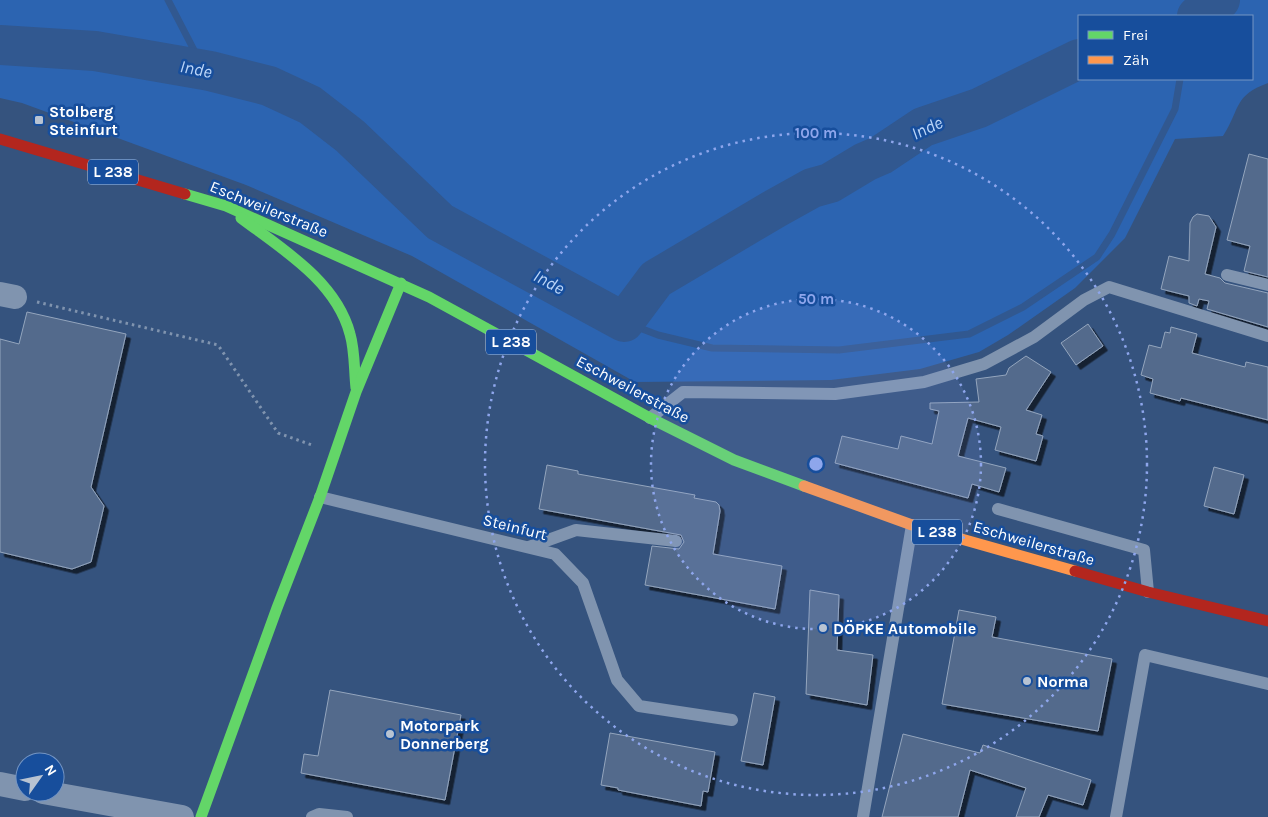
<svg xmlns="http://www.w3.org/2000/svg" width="1268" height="817" font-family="Karla,sans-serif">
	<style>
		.green { fill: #2c64b1; fill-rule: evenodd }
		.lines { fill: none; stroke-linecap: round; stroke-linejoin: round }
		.stream { stroke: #315890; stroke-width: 7 }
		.river { stroke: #315890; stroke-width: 40 }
		.building { fill: #526a8c; stroke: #94a5bd; filter: url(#shadow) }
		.path { stroke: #8094af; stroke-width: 3; stroke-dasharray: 2.5 4; stroke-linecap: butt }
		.lane { stroke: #8094af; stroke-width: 12 }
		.street { stroke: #8094af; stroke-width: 24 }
		.fast { stroke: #63d668; stroke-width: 11 }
		.slow { stroke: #ff974d; stroke-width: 11 }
		.jam { stroke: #b3261e; stroke-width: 11 }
		.ring { fill: none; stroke: #8ea6ec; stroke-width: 2.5; stroke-dasharray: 2.5 5 }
		.poi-dot { fill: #b8c3d2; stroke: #174e9c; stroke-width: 2 }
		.labels { text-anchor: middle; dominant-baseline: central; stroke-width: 5; stroke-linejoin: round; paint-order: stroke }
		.shield { fill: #174e9c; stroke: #b9cae1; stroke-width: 1 }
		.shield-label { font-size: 15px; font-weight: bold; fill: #fff }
		.poi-label { font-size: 16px; font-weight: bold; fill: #fff; stroke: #174e9c; text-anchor: start }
		.street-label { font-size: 16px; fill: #fff; stroke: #174e9c }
		.water-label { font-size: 18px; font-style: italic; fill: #bbd5f8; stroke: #174e9c }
		.centre { fill: #8ea6ec; stroke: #174e9c; stroke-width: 2.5 }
		.ring-label { font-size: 15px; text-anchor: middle; font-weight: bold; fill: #8ea6ec; stroke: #174e9c; stroke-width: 5; stroke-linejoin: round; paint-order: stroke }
	</style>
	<defs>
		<filter id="shadow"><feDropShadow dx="4.5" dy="4.5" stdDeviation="0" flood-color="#0009"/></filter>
	</defs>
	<rect width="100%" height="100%" fill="#35537e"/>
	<path class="green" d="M0 0H1268V83C1233 96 1241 108 1223 136L1175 139 1125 238 1075 288 1008 335 979 352 920 369 831 380 635 382 412 256 246 185 22 103 0 98ZM1079 16H1252V79H1079Z"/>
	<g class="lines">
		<g class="stream">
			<polyline points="168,0 195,52 210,71"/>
			<polyline points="624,322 658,335 712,348 839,350 969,334 1023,307 1097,257 1112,234 1175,109 1180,79"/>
		</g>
		<g class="river">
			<polyline points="1197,16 1220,0"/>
			<polyline points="0,45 95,51 210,71 269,86 310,105 350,136 440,222 624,322 656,279 776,208 812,188 830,183 865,162 881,155 923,127 979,108 1079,59"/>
		</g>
	</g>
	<g class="building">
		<polygon points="1249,154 1268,159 1268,277 1244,271 1250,246 1227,240"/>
		<polygon points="1197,214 1209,216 1216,227 1205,274 1220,278 1225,283 1268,293 1268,327 1207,309 1209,301 1199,299 1197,306 1189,303 1189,296 1161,289 1169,256 1189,261 1190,223 1193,217"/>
		<polygon points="27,312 126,334 91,487 104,506 91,562 72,569 0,552 0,339 19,344"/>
		<polygon points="1088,324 1103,346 1076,365 1061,343"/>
		<polygon points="1171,327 1197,334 1192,353 1245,367 1246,362 1268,367 1268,420 1181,398 1180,401 1150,393 1153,379 1141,375 1149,345 1161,348 1165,332 1170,333"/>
		<polygon points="1026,356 1051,372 1026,410 1042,415 1036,434 1043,436 1036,461 995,450 1001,427 968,418 958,456 1006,468 999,492 972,484 968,498 835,463 842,436 898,449 901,436 932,444 939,411 930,409 930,403 979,402 976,379 1006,375 1009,368"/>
		<polygon points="547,465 578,471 578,474 695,495 694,498 716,502 719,505 720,511 713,554 782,566 775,609 645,585 652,546 679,549 684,542 681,535 539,509"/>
		<polygon points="1214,467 1244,475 1234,514 1204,506"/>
		<polygon points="810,590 839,595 837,650 873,655 867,705 806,694"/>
		<polygon points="959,610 996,617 992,637 1112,659 1098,731 942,704"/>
		<polygon points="330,690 461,715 445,800 301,773 304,754 318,756"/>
		<polygon points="754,693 775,697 763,765 741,761"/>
		<polygon points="610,733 715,752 708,792 703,791 701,806 618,790 618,788 601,785"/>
		<polygon points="903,734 980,753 983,745 1091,780 1083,805 1048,795 1039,817 1016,817 1026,788 970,770 958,817 882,817"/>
	</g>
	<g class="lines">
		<polyline class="path" points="37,302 218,345 278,433 312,445"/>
		<g class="lane">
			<polyline points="1227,275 1268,285"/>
			<polyline points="650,418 683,392 835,394 924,382 984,364 1034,337 1084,300 1109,287 1268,336"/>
			<polyline points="320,497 555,554 583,583 617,680 639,706 732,720"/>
			<polyline points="998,509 1144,550 1148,592"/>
			<polyline points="529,547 576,530 676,541"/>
			<polyline points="312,817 319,814 347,817"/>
			<polyline points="863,817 912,525"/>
			<polyline points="1116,817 1145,655 1268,684"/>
		</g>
		<g class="street">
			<polyline points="0,294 15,297"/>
			<polyline points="0,784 25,789"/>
			<polyline points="43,792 182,817"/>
		</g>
		<g class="fast">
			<polyline points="185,194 226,206 429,297 650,418 734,460 804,486"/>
			<path d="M241 218C282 249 336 281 350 334 355 351 354 370 356 388"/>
			<polyline points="201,817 277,608 320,497 356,392 401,283"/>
		</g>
		<polyline class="slow" points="804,486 912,525 1075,571"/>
		<g class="jam">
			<polyline points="0,139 185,194"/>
			<polyline points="1075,571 1148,592 1268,621"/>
		</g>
	</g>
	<circle cx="816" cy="464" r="165" fill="#8ea6ec" fill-opacity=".12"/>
	<g class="ring">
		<circle cx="816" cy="464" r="165"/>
		<circle cx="816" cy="464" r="331"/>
	</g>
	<g class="poi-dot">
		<rect x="34" y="115" width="10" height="10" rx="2.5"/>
		<circle cx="823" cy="628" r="5"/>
		<circle cx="1027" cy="681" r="5"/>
		<circle cx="390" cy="734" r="5"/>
	</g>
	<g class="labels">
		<g class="shield">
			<rect x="88" y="159.5" width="50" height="25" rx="4"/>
			<rect x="486" y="329.5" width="50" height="25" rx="4"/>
			<rect x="912" y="519.5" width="50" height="25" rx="4"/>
		</g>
		<g class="shield-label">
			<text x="113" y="172">L 238</text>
			<text x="511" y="342">L 238</text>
			<text x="937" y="532">L 238</text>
		</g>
		<g class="poi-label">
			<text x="49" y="111">Stolberg<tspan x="49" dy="18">Steinfurt</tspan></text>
			<text x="833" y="628">DÖPKE Automobile</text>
			<text x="1037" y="681">Norma</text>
			<text x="400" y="725">Motorpark<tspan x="400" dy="18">Donnerberg</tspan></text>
		</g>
		<g class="street-label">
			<text transform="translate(269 209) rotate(22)">Eschweilerstraße</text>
			<text transform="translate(633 389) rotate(28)">Eschweilerstraße</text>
			<text transform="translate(515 527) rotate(14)">Steinfurt</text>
			<text transform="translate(1034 543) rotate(16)">Eschweilerstraße</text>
		</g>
		<g class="water-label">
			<text transform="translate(196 69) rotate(11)">Inde</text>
			<text transform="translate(927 128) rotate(-25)">Inde</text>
			<text transform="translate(549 282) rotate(29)">Inde</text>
		</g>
	</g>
	<circle cx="816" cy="464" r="8" class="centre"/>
	<g class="ring-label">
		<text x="816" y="138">100 m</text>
		<text x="816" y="304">50 m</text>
	</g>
	<rect x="1078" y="15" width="175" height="65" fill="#174e9c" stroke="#7495c4"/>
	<rect x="1088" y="31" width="25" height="8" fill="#63d668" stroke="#7495c4"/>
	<text x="1123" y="40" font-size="15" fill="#ffffff">Frei</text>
	<rect x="1088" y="56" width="25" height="8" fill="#ff974d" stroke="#7495c4"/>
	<text x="1123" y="65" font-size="15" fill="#ffffff">Zäh</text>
	<g transform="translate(40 777) rotate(57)"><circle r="24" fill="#174e9c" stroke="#7495c4"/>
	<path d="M0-4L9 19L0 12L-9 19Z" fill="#b8c3d2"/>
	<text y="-8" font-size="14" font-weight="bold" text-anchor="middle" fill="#ffffff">N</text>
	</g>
</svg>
